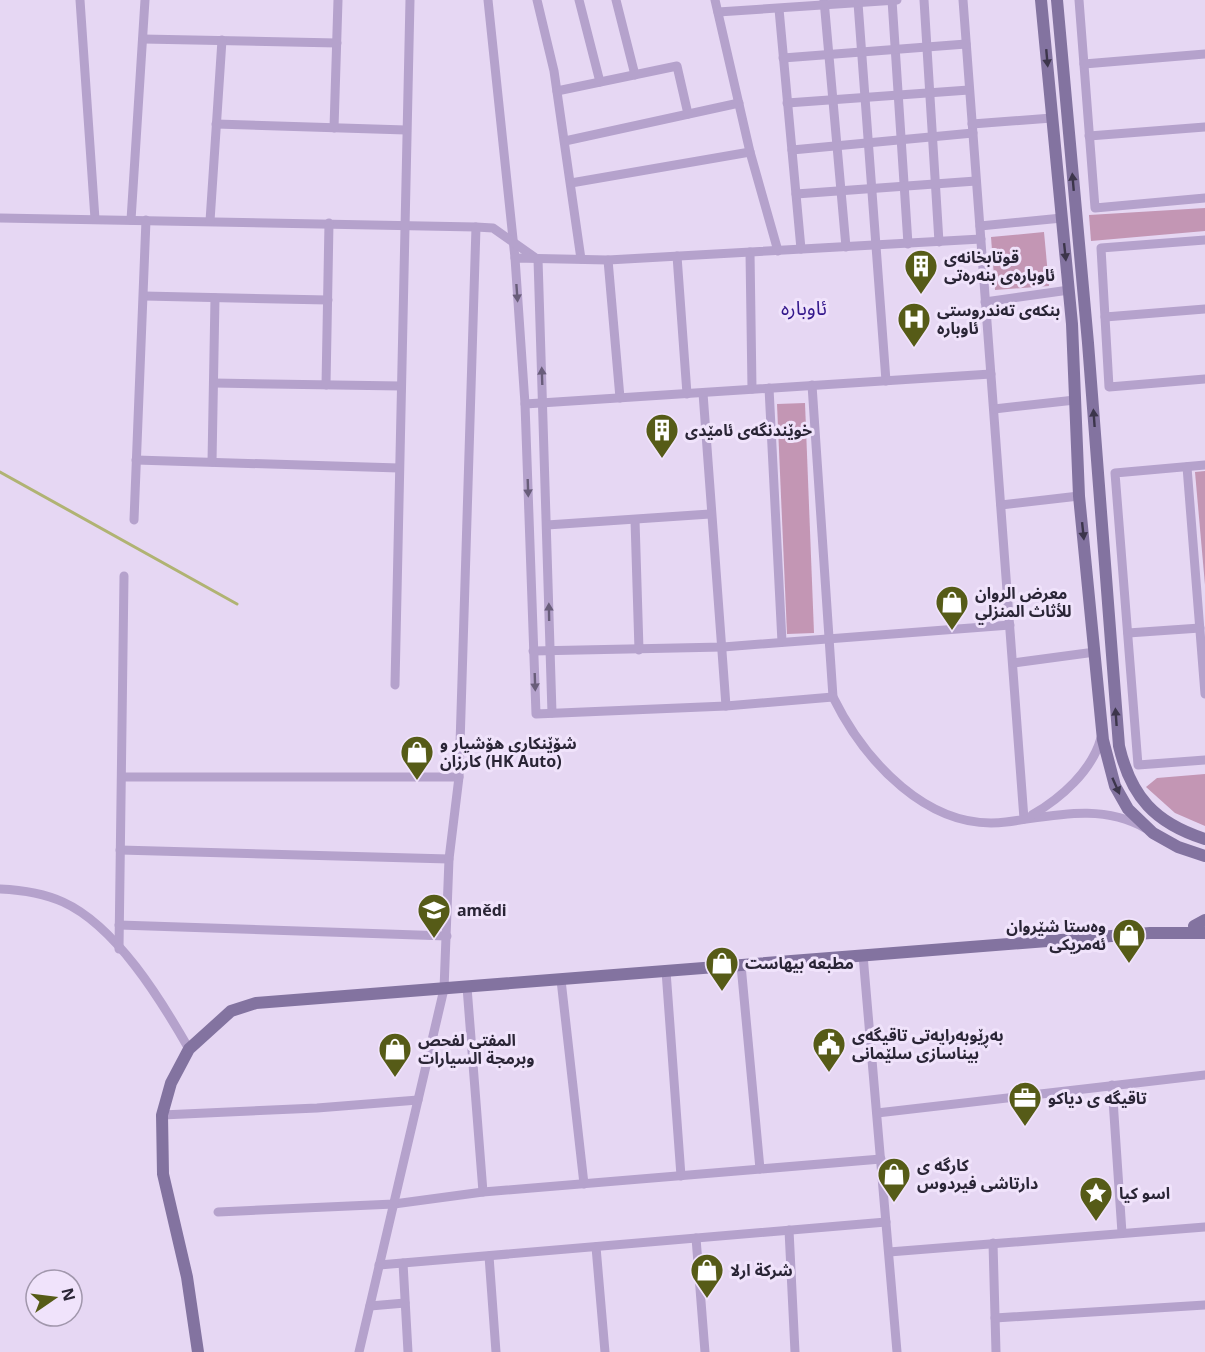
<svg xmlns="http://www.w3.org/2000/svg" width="1205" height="1352" font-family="'Noto Sans','Noto Sans Arabic',sans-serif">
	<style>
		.green { fill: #c396b4 }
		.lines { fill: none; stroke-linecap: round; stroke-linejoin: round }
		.stream { stroke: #b0b373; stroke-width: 3 }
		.street { stroke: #b5a2cc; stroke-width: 9 }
		.secondary { stroke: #8373a0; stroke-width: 12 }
		.oneway { fill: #3c354b }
		.oneway2 { fill: #695d7a }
		.labels { text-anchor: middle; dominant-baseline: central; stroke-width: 6; stroke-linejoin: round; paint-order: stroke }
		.poi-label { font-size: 16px; font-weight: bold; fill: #2a2536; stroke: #f0e3fb; text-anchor: start }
		.quarter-label { font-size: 20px; fill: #33178c; stroke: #f0e3fb }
	</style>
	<rect width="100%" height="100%" fill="#e6d7f3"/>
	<g class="green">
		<polygon points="1205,208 1205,231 1091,241 1089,215"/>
		<polygon points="1044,232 1049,286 995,290 991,237"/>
		<polygon points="805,403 814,633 787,634 777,404"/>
		<polygon points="1205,471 1205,585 1195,472"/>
		<polygon points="1205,774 1205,826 1175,813 1146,787 1157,778"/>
	</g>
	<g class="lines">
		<polyline class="stream" points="0,472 237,604"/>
		<g class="street">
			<polyline points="80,0 95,219"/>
			<polyline points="488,0 515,258"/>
			<polyline points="537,0 554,71 581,259"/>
			<polyline points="579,0 600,82"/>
			<polyline points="616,0 635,75"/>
			<polyline points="715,0 750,152 778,251"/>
			<polyline points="824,0 846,247"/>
			<polyline points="892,0 908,244"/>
			<polyline points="924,0 939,242"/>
			<polyline points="963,0 1024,819"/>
			<polyline points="1079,0 1095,208 1205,198"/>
			<polyline points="858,3 886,381"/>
			<polyline points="779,9 801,249"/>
			<polyline points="718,12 897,0"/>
			<polyline points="143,39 337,43"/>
			<polyline points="783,58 966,44"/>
			<polyline points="1084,64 1205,54"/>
			<polyline points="557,91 677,66 688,114"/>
			<polyline points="787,103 969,90"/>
			<polyline points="216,124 406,130"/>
			<polyline points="972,124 1052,118"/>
			<polyline points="334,128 338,0"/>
			<polyline points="1089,136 1205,127"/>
			<polyline points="565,141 739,103"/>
			<polyline points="792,150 973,133"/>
			<polyline points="571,183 750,152"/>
			<polyline points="796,194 976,181"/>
			<polyline points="0,218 476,227 493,228 537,259"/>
			<polyline points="131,220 145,0"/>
			<polyline points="210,221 222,40"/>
			<polyline points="980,226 1062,218"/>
			<polyline points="1205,240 1101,248 1109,387 1205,379"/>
			<polyline points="750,252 752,389"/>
			<polyline points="677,256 687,394"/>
			<polyline points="538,259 552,713"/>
			<polyline points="608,260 620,398"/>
			<polyline points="144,296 328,300"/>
			<polyline points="985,302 1069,290"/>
			<polyline points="1105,317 1205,309"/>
			<polyline points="214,383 401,386"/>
			<polyline points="326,385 329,223"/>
			<path d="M812 385 833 697C864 760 928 832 1006 822 1053 816 1101 803 1145 828"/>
			<polyline points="769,388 782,642"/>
			<polyline points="703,393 726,706"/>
			<polyline points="525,404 991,374"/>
			<polyline points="994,409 1075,400"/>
			<polyline points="136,460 399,468"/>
			<polyline points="212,462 215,298"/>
			<polyline points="1205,465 1115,473 1138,765 1205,760"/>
			<polyline points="1187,467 1205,694"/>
			<polyline points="1001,505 1079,496"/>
			<polyline points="134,520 146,220"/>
			<polyline points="635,520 639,650"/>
			<polyline points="547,525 710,514"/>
			<polyline points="1128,633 1200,628"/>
			<polyline points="533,651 723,647 1010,625"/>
			<polyline points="1013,663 1095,652"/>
			<polyline points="395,685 410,0"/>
			<polyline points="833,697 726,706 536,714 525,404 515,258 608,260 981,239"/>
			<polyline points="122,777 459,777"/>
			<path d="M1032 815C1061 798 1092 771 1101 738"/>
			<polyline points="120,850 449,859"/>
			<path d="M0 889C21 890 43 893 63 902 116 926 161 1000 189 1049"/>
			<polyline points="119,925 447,936"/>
			<polyline points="119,949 124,576"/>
			<polyline points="863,955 897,1352"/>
			<polyline points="741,965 760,1169"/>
			<polyline points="666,971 681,1176"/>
			<polyline points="561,980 584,1184"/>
			<polyline points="467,987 483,1192"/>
			<polyline points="1112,1085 1122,1233"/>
			<polyline points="877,1113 1205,1075"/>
			<polyline points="162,1115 317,1108 418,1100"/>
			<polyline points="218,1212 394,1204 483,1192 881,1159"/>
			<polyline points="789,1230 795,1352"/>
			<polyline points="696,1238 705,1352"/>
			<polyline points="993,1243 996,1352"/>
			<polyline points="596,1247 605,1352"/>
			<polyline points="889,1252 1205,1227"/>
			<polyline points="489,1256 496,1352"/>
			<polyline points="403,1263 408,1352"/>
			<polyline points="379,1265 886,1222"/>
			<polyline points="370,1306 405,1303"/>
			<polyline points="995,1318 1205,1305"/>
			<polyline points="359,1352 444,989 449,859 459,777 476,227"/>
		</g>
		<g class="secondary">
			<polyline points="1041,0 1072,324 1079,496 1103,740 1115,786 1128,809 1153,833 1178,847 1205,856"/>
			<path d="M1057 0 1088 343 1119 746C1131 797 1155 823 1205 839"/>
			<polyline points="1194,926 1205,920"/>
			<polyline points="198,1352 187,1277 163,1174 162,1115 171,1083 189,1049 231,1011 256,1003 1150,933 1205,933"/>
		</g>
	</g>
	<defs><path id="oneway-solid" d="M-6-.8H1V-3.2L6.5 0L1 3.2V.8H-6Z" transform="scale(1.5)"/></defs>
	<g class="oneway">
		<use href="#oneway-solid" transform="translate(1047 58) rotate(85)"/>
		<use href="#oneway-solid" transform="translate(1073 182) rotate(-95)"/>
		<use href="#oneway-solid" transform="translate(1065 252) rotate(84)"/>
		<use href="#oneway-solid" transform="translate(1094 418) rotate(-94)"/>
		<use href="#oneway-solid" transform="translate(1083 531) rotate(84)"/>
		<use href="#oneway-solid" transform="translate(1116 717) rotate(-94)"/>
		<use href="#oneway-solid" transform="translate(1116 786) rotate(66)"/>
	</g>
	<g class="oneway2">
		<use href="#oneway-solid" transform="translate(517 293) rotate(86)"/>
		<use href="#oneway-solid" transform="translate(542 376) rotate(-92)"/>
		<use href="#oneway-solid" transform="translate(528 488) rotate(88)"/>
		<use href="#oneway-solid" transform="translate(549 612) rotate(-91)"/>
		<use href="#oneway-solid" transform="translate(535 682) rotate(88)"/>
	</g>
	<defs>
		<symbol id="building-pin" viewBox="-11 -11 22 30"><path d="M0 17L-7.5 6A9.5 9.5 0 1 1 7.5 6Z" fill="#565b17" stroke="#f0e3fb"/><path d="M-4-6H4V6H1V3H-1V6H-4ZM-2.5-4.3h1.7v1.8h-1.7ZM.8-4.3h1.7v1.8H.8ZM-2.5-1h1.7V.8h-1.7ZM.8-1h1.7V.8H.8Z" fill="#fff"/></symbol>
		<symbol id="hospital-pin" viewBox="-11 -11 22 30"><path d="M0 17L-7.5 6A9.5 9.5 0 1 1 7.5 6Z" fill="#565b17" stroke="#f0e3fb"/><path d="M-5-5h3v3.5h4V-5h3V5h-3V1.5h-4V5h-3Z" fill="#fff"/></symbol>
		<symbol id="shop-pin" viewBox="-11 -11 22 30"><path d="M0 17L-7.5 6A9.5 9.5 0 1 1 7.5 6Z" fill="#565b17" stroke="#f0e3fb"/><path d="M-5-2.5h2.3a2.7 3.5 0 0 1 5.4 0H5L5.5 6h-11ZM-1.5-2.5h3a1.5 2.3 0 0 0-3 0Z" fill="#fff"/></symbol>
		<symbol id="school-pin" viewBox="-11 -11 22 30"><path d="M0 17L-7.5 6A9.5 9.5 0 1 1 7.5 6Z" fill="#565b17" stroke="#f0e3fb"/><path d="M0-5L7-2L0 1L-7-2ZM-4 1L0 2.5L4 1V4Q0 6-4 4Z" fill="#fff"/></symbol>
		<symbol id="civic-pin" viewBox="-11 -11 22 30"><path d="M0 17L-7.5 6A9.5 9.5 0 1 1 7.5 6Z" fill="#565b17" stroke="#f0e3fb"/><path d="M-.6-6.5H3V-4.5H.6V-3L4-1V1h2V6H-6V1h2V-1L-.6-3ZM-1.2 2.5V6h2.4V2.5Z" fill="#fff"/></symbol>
		<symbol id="office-pin" viewBox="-11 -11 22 30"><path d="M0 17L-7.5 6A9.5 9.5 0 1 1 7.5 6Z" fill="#565b17" stroke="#f0e3fb"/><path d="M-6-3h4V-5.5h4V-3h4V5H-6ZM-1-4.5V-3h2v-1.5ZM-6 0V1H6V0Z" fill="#fff"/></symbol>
		<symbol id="sight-pin" viewBox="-11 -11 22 30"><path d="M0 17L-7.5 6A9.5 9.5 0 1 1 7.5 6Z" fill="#565b17" stroke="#f0e3fb"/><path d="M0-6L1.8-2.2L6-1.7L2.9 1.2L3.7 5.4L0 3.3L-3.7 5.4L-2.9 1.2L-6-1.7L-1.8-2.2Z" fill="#fff"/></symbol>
	</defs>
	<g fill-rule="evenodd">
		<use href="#building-pin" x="902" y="247" width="38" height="52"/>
		<use href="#hospital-pin" x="895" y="300" width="38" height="52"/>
		<use href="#building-pin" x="643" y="411" width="38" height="52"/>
		<use href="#shop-pin" x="933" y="583" width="38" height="52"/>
		<use href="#shop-pin" x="398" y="733" width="38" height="52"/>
		<use href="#school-pin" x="415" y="891" width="38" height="52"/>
		<use href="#shop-pin" x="1110" y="916" width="38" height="52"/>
		<use href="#shop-pin" x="703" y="944" width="38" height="52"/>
		<use href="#civic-pin" x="810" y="1025" width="38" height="52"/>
		<use href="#shop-pin" x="376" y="1030" width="38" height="52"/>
		<use href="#office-pin" x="1006" y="1079" width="38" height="52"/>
		<use href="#shop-pin" x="875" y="1155" width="38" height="52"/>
		<use href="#sight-pin" x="1077" y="1174" width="38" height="52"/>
		<use href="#shop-pin" x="688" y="1251" width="38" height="52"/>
	</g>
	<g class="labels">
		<g class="poi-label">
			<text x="944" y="257">قوتابخانەی<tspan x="944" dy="18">ئاوبارەی بنەرەتی</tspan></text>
			<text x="937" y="310">بنکەی تەندروستی<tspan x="937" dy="18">ئاوبارە</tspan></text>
			<text x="685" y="430">خوێندنگەی ئامێدی</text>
			<text x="975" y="593">معرض الروان<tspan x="975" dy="18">للأثاث المنزلي</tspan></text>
			<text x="440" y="743">شۆێنکاری هۆشیار و<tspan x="440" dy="18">کارزان (HK Auto)</tspan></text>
			<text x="457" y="910">amědi</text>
			<text x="1106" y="926" text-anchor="end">وەستا شێروان<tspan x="1106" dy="18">ئەمریکی</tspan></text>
			<text x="745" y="963">مطبعه بيهاست</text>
			<text x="852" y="1035">بەڕێوبەرایەتی تاقیگەی<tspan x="852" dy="18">بیناسازی سلێمانی</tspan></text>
			<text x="418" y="1040">المفتي لفحص<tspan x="418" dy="18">وبرمجة السيارات</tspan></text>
			<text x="1048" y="1098">تاقيگه ى دياكو</text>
			<text x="917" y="1165">کارگه ی<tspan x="917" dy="18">دارتاشی فیردوس</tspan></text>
			<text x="1119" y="1193">اسو كيا</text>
			<text x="730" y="1270">شركة ارلا</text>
		</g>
		<g class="quarter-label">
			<text x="804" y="307">ئاوبارە</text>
		</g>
	</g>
	<g transform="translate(54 1298) rotate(76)"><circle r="28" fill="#f0e3fb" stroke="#a197ac" stroke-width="1.5"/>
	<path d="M0-4.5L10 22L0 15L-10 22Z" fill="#565b17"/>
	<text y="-9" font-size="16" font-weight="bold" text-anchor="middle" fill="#2a2536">N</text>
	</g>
</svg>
